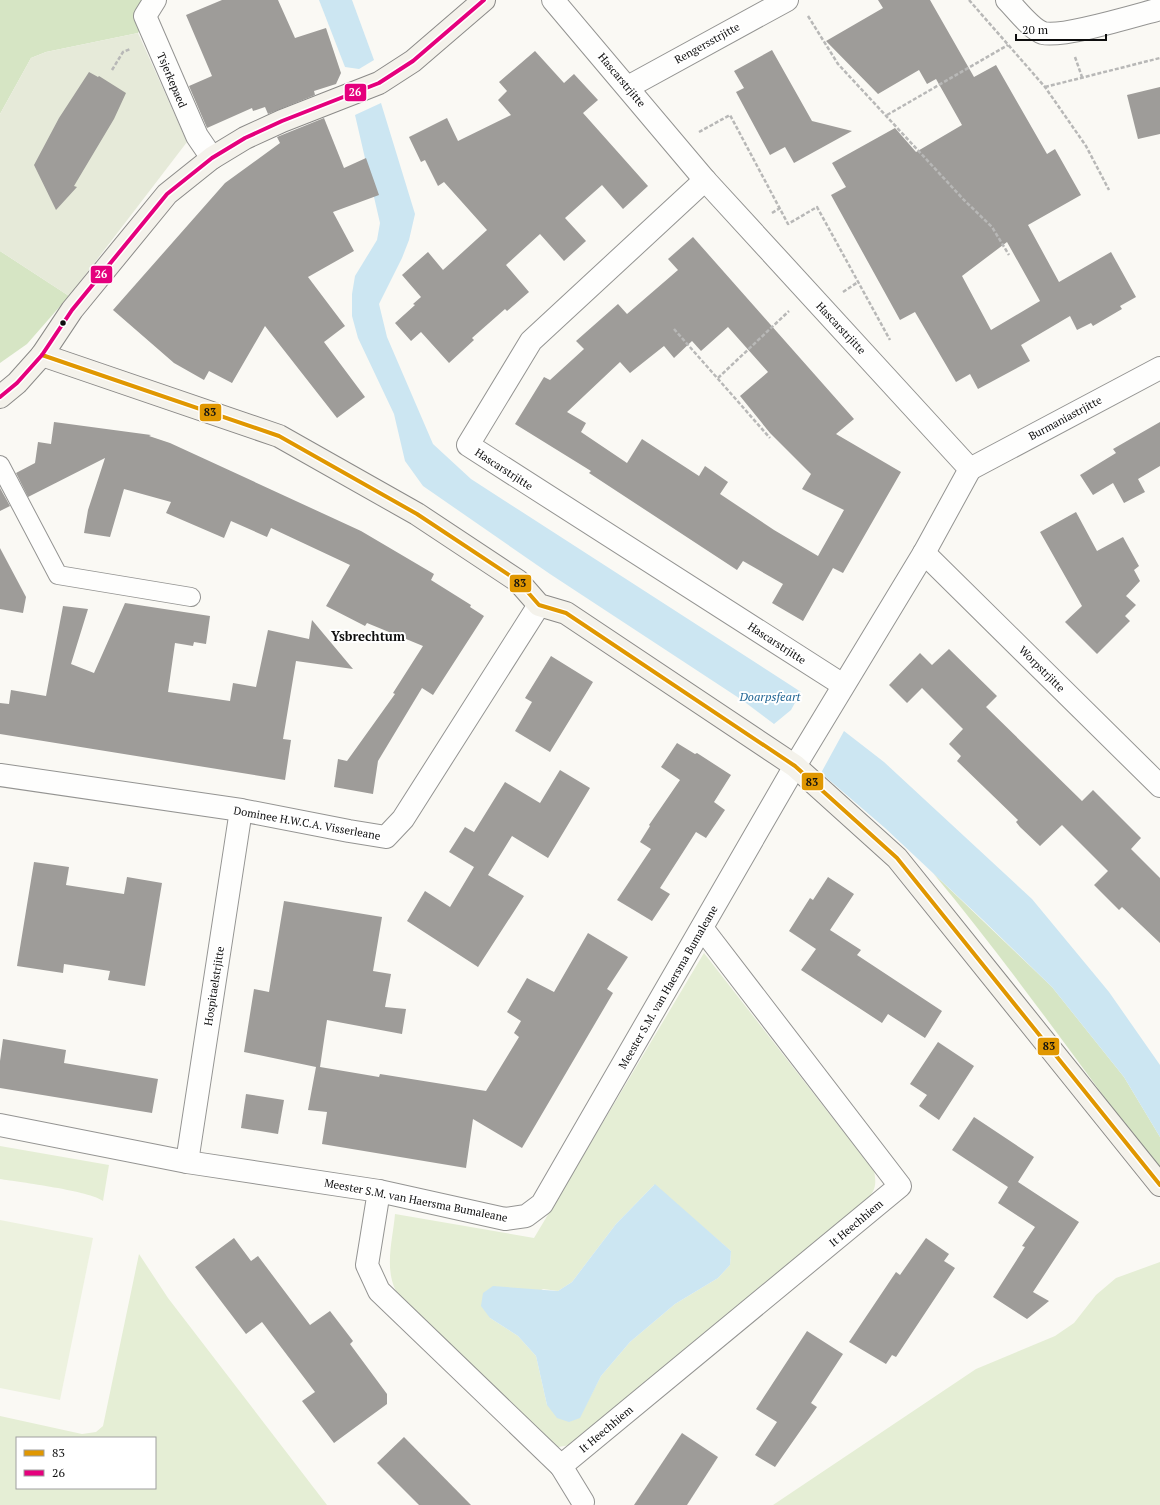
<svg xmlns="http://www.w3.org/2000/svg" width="1160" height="1505" font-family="'PT Serif',serif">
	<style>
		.green { fill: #e5eed5; fill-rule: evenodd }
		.forest { fill: #d6e5c4 }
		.cemetery { fill: #e6ead9 }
		.pitch { fill: #edf2df }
		.water { fill: #cce6f2 }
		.building { fill: #9e9c99; fill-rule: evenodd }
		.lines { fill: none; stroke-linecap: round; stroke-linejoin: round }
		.lane-casing { stroke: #949492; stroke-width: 20 }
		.street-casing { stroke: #949492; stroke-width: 24 }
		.secondary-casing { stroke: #8b8a88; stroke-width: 24 }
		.path { stroke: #b8b8b7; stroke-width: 2.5; stroke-dasharray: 4 2; stroke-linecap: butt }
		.lane { stroke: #fefefd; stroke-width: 18 }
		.street { stroke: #fefefd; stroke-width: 22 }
		.secondary { stroke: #f4f2eb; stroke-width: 22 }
		.bus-1-casing { stroke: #fff; stroke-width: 7 }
		.bus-2-casing { stroke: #fff; stroke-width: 7 }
		.bus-1 { stroke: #e09701; stroke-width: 4 }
		.bus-2 { stroke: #e5007d; stroke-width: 4 }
		.bus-dot { fill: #0e0e0e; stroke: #fff; stroke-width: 1.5 }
		.labels { text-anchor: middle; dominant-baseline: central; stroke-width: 4; stroke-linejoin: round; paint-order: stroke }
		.street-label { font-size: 11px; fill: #0e0e0e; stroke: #fff }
		.water-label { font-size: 12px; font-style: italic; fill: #226694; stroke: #fff }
		.quarter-label { font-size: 13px; font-weight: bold; fill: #0e0e0e; stroke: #fff }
		.line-badge { stroke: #fff; stroke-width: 1.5 }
		.badge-label { font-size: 11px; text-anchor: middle; font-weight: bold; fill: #fff }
		.pale-badge-label { font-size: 11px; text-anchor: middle; font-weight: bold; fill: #111 }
	</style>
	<rect width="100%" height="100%" fill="#faf9f4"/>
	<g class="green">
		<path d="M704 953 874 1171C877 1185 875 1191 866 1201L582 1443 547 1449 396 1291C384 1268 393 1238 395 1214L534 1238ZM654 1185 731 1251 730 1265 718 1278 675 1304 630 1342 601 1376 579 1418 547 1405 536 1356 518 1336 490 1318 543 1289 558 1291 572 1282 616 1224Z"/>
		<path d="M0 1146 109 1165 103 1201C91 1191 19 1182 0 1179Z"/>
		<path d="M139 1254 168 1298 327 1505H0V1416L82 1434 96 1432 103 1426ZM17 1438H155V1488H17Z"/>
		<polygon points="1160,1262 1160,1505 773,1505 976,1369 1055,1336 1074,1323 1096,1295 1116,1278"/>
	</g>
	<g class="forest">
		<polygon points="0,0 156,0 138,33 46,52 31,58 0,114"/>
		<polygon points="0,251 69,296 27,344 0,363"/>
		<path d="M933 873 1052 987 1124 1077 1160 1137V1171C1084 1072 1013 969 933 873Z"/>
	</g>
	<polygon class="cemetery" points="138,33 187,142 69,296 0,251 0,114 31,58 46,52"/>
	<polygon class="pitch" points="0,1220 93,1238 60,1400 0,1388"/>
	<g class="water">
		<polygon points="319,0 352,0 374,60 359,69 345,67"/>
		<polygon points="381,103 415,214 409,240 402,258 379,304 387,337 433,444 471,479 801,692 791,710 774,724 742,700 550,574 423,486 405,461 394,414 358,338 352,316 352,294 355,276 377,240 380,223 355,115"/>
		<polygon points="844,731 884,762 1032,899 1109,992 1160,1065 1160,1137 1124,1077 1052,987 983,920 885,828 821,773"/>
		<polygon points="655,1184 731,1251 730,1265 718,1278 675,1304 630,1342 601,1376 580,1418 569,1422 557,1418 547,1405 536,1356 518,1336 490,1318 481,1306 483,1293 493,1286 558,1291 572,1282 616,1224"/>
	</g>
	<g class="building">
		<polygon points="222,0 278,0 295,38 326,28 341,73 336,84 314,91 315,95 268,114 265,107 253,111 252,108 207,128 189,86 212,76 186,15"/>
		<path d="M878 0H930L974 77 996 65 1047 154 1055 149 1081 195 1028 225 1059 282 1111 252 1136 297 1120 306 1122 309 1093 326 1091 323 1077 330 1070 316 1021 345 1030 361 978 389 970 374 956 382 915 312 900 320 831 195 846 187 832 163 895 128 916 152 962 125 936 79 927 84 919 70 878 94 826 41 883 8ZM1007 242 1040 301 991 330 962 276Z"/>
		<polygon points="772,50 812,121 852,131 794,163 785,147 770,155 736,92 744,88 734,71"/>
		<polygon points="535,51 564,83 574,74 598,100 583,113 648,186 623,209 602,185 565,218 586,241 564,261 540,234 506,265 529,292 507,311 505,309 472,338 474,340 449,363 421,332 411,341 395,323 415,305 413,304 421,297 402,275 428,252 443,270 487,230 444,182 438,186 425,160 421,162 409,137 447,118 458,141 511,115 498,100 507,91 499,82"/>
		<polygon points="89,72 98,77 99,76 126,93 114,119 74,186 77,187 56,210 34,165 59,118"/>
		<polygon points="1160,87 1160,134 1138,139 1127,95"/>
		<polygon points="324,118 344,168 366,158 379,195 333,212 354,251 308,277 345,326 324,342 365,397 337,418 265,326 232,383 209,371 204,380 174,363 113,310 225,183 280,143 277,137"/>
		<path d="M693 237 854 419 836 434 901 472 843 573 833 568 803 621 772 603 783 584 743 561 737 570 589 473 591 471 515 424 544 377 550 380 584 349 576 341 618 304 627 314 678 270 668 259ZM728 327 768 372 740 396 770 433 811 474 802 489 844 510 818 556 774 530 720 494 728 482 705 466 699 476 642 439 627 463 581 432 586 423 567 412 620 362 630 373 664 346 674 358 692 341 701 351Z"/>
		<polygon points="54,422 151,435 149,436 170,443 361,531 434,574 431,580 471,605 470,607 484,616 433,695 422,688 378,761 373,794 334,787 338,759 347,761 395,694 393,693 423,646 367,623 365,626 326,606 350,565 271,528 267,537 231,521 224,538 166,513 171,502 124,489 110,537 84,533 88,510 105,458 28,497 16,473 35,463 38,442 51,444"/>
		<polygon points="1160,422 1160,466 1138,479 1145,492 1124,503 1113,483 1093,495 1080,475 1116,453 1113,449"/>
		<polygon points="0,488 10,506 0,511"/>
		<polygon points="1076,512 1097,551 1123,537 1139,566 1134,570 1140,581 1126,596 1136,605 1125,616 1130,621 1097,654 1065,622 1082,606 1040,532"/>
		<polygon points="0,548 26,597 23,613 0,609"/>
		<polygon points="125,603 210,616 206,644 194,642 193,646 175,643 168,692 230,701 233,683 256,687 268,630 309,639 312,620 353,669 296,661 283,739 291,740 285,780 0,734 0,703 9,704 11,690 46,696 63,606 88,609 71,664 94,673"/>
		<polygon points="949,649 997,696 986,707 1082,801 1093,790 1141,838 1131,849 1160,878 1160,943 1122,907 1119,910 1094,885 1108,871 1062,825 1040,846 1020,827 1016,822 1018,820 957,761 961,756 949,744 963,729 922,688 907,703 889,685 920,653 932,665"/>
		<polygon points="551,656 593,682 550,752 515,731 532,702 525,698"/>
		<polygon points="677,743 695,754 697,753 731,775 714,802 725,810 706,838 696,832 660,888 670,894 652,921 617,900 651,849 640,842 650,826 649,825 680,780 661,767"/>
		<polygon points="560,770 590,788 548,858 512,836 488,875 524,896 478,967 407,921 425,891 450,907 474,867 449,852 465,827 474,832 505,782 540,803"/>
		<polygon points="34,862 69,867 66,885 124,894 127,877 162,883 145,986 108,980 110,971 64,964 63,973 17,966"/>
		<polygon points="828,877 854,894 830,930 861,950 857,955 942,1011 925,1038 888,1014 882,1023 801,970 816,949 789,931 810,898 813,900"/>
		<polygon points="284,901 382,917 373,971 391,974 385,1007 406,1009 402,1034 327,1020 320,1067 379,1077 380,1074 486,1091 519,1037 514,1033 521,1021 507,1012 527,978 554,992 588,933 628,957 607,989 613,993 522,1148 473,1119 466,1168 322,1144 327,1112 308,1110 316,1067 244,1052 254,989 269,992"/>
		<polygon points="3,1039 66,1050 64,1063 158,1079 152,1113 0,1088 0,1061"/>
		<polygon points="938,1042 974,1066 939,1120 919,1106 927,1095 910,1084"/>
		<polygon points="246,1094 284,1100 278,1134 241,1128"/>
		<polygon points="974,1117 1034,1157 1018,1182 1079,1222 1033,1292 1049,1301 1027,1319 993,1297 1025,1247 1022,1246 1035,1227 998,1203 1008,1187 952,1150"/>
		<polygon points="234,1238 251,1261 258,1256 310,1325 330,1311 353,1341 350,1344 387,1394 387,1404 334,1443 302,1401 315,1392 262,1322 246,1334 195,1267"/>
		<polygon points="926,1238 949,1254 944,1261 955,1268 896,1357 892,1355 886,1364 849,1342 896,1272 900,1275"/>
		<polygon points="807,1331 843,1354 811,1403 817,1407 775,1467 755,1455 777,1422 756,1409"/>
		<polygon points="682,1433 718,1457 687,1505 634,1505"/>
		<polygon points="404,1437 471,1505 419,1505 377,1463"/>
	</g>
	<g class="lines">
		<defs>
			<polyline id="lane" points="0,465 58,575 191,597"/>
			<g id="street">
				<polyline points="155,0 145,16 197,136 212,158"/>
				<path d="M1007 0C1016 9 1031 29 1043 33 1062 38 1137 15 1160 9"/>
				<polyline points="628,87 787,0"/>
				<polyline points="705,180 531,341 468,445 843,685"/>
				<polyline points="970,469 1160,368"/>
				<polyline points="924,553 1160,786"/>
				<polyline points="0,775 241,810 349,831 386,837 403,819 539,605"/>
				<polyline points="0,1125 187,1162 379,1191 505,1219 526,1216 542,1204 795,766 924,553 970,469 705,180 553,0"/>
				<polyline points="187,1162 241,810"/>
				<polyline points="379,1191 367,1265 379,1291 561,1466 900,1186 702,928"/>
				<polyline points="561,1466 583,1502"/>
			</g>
			<g id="secondary">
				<polyline points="42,355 279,436 417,514 518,581 539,605 566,613 795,766 897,858 1160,1185"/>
				<polyline points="0,397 17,383 42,355 72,310 167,194 212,158 245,138 282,121 379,83 413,61 484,0"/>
			</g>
		</defs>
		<use href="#lane" class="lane-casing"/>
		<use href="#street" class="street-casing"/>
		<use href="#secondary" class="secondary-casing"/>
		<g class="path">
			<polyline points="969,0 1045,87 1086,146 1109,190"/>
			<polyline points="808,16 838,64 964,200 992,227 1009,255"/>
			<polyline points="1075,57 1082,77"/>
			<polyline points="112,70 123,52 130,49"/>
			<polyline points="1045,87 1160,58"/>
			<polyline points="887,115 1008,45"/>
			<polyline points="699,132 730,115 788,224 817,207 890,340"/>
			<polyline points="772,213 780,208"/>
			<polyline points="843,292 858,282"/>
			<polyline points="674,329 770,438"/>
			<polyline points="718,378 789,311"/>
		</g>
		<use href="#lane" class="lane"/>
		<use href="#street" class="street"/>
		<use href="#secondary" class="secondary"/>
		<defs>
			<polyline id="bus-1" points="42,355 279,436 417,514 518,581 539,605 566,613 795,766 897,858 1160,1185"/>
			<polyline id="bus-2" points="0,397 17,383 42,355 72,310 167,194 212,158 245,138 282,121 379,83 413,61 484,0"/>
		</defs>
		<use href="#bus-1" class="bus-1-casing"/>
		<use href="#bus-2" class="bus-2-casing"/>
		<use href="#bus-1" class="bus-1"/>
		<use href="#bus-2" class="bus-2"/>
	</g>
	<circle class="bus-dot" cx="63" cy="323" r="3.5"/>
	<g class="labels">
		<g class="street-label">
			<text transform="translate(707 43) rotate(-29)">Rengersstrjitte</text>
			<text transform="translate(172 80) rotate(67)">Tsjerkepaed</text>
			<text transform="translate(622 80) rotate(50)">Hascarstrjitte</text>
			<text transform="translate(841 328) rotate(47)">Hascarstrjitte</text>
			<text transform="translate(1065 418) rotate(-28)">Burmaniastrjitte</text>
			<text transform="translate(504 469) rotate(33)">Hascarstrjitte</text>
			<text transform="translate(777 643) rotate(33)">Hascarstrjitte</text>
			<text transform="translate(1042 669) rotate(45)">Worpstrjitte</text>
			<text transform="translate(307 823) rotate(10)">Dominee H.W.C.A. Visserleane</text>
			<text transform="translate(214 986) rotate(-81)">Hospitaelstrjitte</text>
			<text transform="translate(668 987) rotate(-60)">Meester S.M. van Haersma Bumaleane</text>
			<text transform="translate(416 1200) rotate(11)">Meester S.M. van Haersma Bumaleane</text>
			<text transform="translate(856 1223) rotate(-40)">It Heechhiem</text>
			<text transform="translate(606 1429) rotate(-40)">It Heechhiem</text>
		</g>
		<g class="water-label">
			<text x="770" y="696">Doarpsfeart</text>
		</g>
		<g class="quarter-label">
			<text x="368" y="636">Ysbrechtum</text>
		</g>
	</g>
	<g class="line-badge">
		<rect x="344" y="83" width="23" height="19" rx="4" fill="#e5007d"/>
		<rect x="90" y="265" width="23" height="19" rx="4" fill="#e5007d"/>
		<rect x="199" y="403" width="23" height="19" rx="4" fill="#e09701"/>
		<rect x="509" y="574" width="23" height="19" rx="4" fill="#e09701"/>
		<rect x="801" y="772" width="23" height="19" rx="4" fill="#e09701"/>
		<rect x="1037" y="1037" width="23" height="19" rx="4" fill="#e09701"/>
	</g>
	<g class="badge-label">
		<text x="355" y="96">26</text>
		<text x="101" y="278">26</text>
	</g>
	<g class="pale-badge-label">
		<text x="210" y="416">83</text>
		<text x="520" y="587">83</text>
		<text x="812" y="786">83</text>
		<text x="1049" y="1050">83</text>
	</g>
	<rect x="16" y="1437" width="140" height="52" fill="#ffffff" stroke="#9f9f9f"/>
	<rect x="24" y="1450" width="20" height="6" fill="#e09701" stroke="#9f9f9f"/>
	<text x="52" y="1457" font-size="12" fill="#0e0e0e">83</text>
	<rect x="24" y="1470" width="20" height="6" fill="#e5007d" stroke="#9f9f9f"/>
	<text x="52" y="1477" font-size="12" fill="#0e0e0e">26</text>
	<path d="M1016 34v6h90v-6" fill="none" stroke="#0e0e0e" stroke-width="2"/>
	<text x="1022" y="34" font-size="12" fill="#0e0e0e" stroke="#ffffff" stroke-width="3" paint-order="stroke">20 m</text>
</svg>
